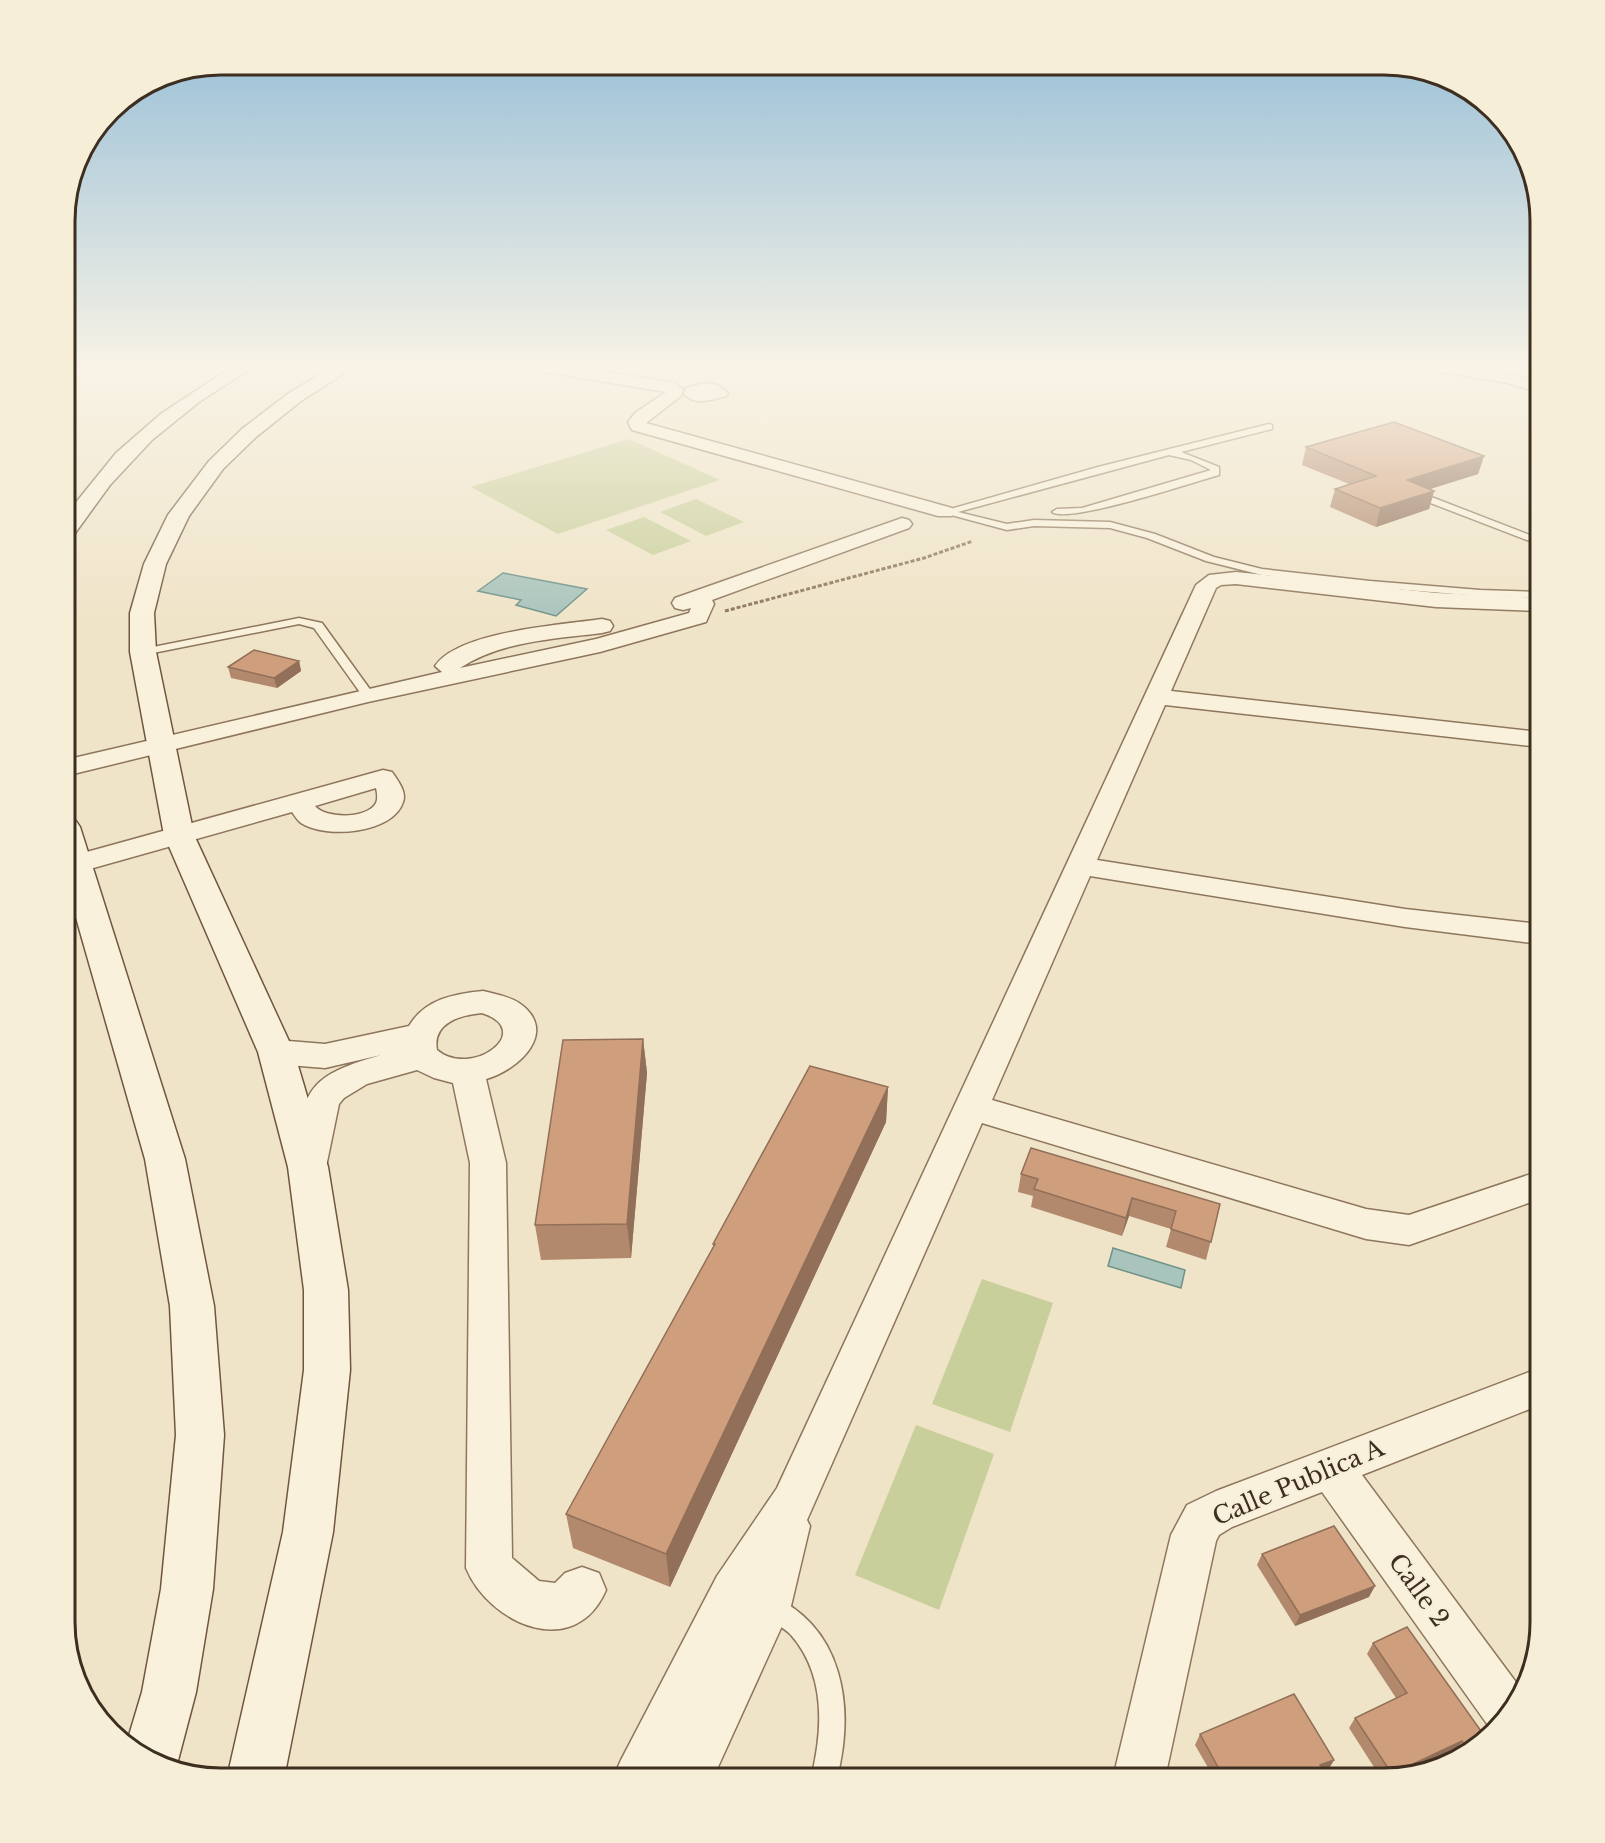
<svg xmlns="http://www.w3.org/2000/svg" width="1605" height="1843" font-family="'Libre Baskerville',serif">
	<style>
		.green { fill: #c9cf9b }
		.water { fill: #a9c4bc; stroke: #6f938a; stroke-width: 1.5 }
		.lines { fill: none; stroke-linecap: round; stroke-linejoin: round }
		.service-casing { stroke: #8d765c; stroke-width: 3 }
		.minor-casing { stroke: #8d765c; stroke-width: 3 }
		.secondary-casing { stroke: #6f573f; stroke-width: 3 }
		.path { stroke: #8d765c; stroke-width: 3; stroke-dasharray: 4 2; stroke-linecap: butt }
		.service { fill: #faf1dc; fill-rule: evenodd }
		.minor { fill: #faf1dc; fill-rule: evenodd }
		.secondary { fill: #faf1dc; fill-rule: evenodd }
		.wall { fill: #b2896c }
		.shaded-wall { fill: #916f58 }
		.building { fill: #cf9f7d; stroke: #916f58; stroke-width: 1.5 }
		.labels { text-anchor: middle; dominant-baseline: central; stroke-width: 4.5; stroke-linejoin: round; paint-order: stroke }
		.near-street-label { font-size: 24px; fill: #3d2e20; stroke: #f7eed8 }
		.rim { fill: none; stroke: #3d2e20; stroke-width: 3 }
	</style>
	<rect width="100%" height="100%" fill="#f0e4c8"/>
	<g class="green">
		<polygon points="629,439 720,480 558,534 471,487"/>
		<polygon points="696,499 744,522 706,536 660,512"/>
		<polygon points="644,517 691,541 653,555 606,530"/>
		<polygon points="982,1279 1053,1303 1010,1432 932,1404"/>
		<polygon points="916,1425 994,1454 939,1610 855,1575"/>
	</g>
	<g class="water">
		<polygon points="503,573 587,589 556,616 516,605 521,600 478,591"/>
		<polygon points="1113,1248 1185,1270 1181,1288 1108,1266"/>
	</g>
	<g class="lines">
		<defs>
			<g id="service">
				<path d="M1269 424 1272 425V429L1181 452 1219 467V475C1193 482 1069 524 1052 512L1057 509 1082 508 1211 470 1191 460 1169 455 958 512 1007 524 1034 520 1110 522 1155 534 1214 557 1262 569 1370 581 1480 590 1540 592V598L1480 596 1370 587 1262 575 1206 561 1147 538 1110 528 1034 526 1007 530 940 512 1098 467Z"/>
				<polygon points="1428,498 1434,498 1540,539 1540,545 1428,502"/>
				<polygon points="299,618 322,623 374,695 372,698 364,698 314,628 299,624 143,655 137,652 143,649"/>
				<path d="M768 1594C844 1626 855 1707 837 1778H811C823 1730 826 1675 791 1635 780 1623 762 1621 756 1606L760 1598Z"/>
			</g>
			<g id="minor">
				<polygon points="526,365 564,365 675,383 683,390 681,396 646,423 952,508 955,512 952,516 938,516 632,430 628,422 635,413 666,392 534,370"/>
				<path d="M1421 365C1462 364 1501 371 1540 383V393L1508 383 1429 370Z"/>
				<path d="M705 383 718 385 728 393 726 396C712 400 694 406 684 394L686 388Z"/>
				<path d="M902 518 909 520 912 524 909 528 712 600 714 604 706 622 600 652 368 702 65 776V760L442 672 435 666C459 631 562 625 602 619L610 621 613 626 610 631 602 633C553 639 502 641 460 668L596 639 689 613 691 608 683 610 675 608 672 603 675 598Z"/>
				<polygon points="1236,572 1436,593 1540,598 1540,611 1436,607 1236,584 1221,585 1216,588 1171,691 1540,732 1540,747 1165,705 1097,860 1405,909 1540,924 1540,944 1405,927 1090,876 992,1100 1366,1209 1409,1215 1540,1171 1540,1199 1409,1245 1366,1239 982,1123 807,1520 810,1526 791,1606 713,1778 613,1778 621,1760 717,1576 777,1488 1196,585 1209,575"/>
				<path d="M383 770 392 772C398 781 407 792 403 802 393 834 325 839 301 823 297 820 295 816 292 812L65 876V858ZM376 788C377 792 378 799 376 803 368 819 325 819 315 806Z"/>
				<path d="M483 991C494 994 509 996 519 1003 560 1031 519 1070 486 1079L506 1163 512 1558 539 1581 555 1583 565 1573 582 1567 599 1573 606 1590C575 1662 489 1624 466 1568L470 1163 453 1083 434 1078 417 1070 367 1084 344 1098 339 1104 326 1167 321 1177 308 1181 295 1177 290 1167C307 1092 300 1078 381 1055L325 1068 276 1064 264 1060 259 1052 264 1044 276 1040 325 1044 409 1026C425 999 454 994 483 991ZM482 1013C537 1031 471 1079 437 1050 432 1023 460 1015 482 1013Z"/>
				<polygon points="1540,1368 1540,1405 1362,1475 1524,1693 1492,1731 1322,1492 1232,1527 1219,1535 1216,1541 1165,1778 1113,1778 1171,1535 1187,1505 1216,1491"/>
			</g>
			<g id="secondary">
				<polygon points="235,365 256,365 199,402 152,440 110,485 73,536 65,538 65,516 116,453 162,413"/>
				<polygon points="336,365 357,365 301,401 256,437 223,469 189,516 166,564 154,613 156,652 194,835 294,1052 328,1167 348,1290 350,1370 333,1532 284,1778 227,1778 283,1532 304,1370 304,1290 288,1167 258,1052 164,835 130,652 130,613 144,564 168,515 209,461 242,429 289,393"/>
				<polygon points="65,818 76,821 80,827 185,1159 214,1306 224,1435 213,1589 196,1692 176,1768 151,1762 127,1742 142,1692 161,1589 176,1435 170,1306 145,1159 65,879"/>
			</g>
		</defs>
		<use href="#service" class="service-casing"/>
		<use href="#minor" class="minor-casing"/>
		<use href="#secondary" class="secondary-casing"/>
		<polyline class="path" points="725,611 924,558 973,541"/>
		<use href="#service" class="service"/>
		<use href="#minor" class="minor"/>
		<use href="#secondary" class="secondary"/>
	</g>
	<g class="wall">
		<polygon points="1306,447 1484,456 1478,474 1429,489 1434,491 1429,509 1376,527 1330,507 1335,489 1349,484 1302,465"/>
		<polygon points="299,661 301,671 277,688 231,678 228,667"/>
		<polygon points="643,1039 647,1073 631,1258 541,1260 535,1225"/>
		<polygon points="888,1087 886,1122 670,1587 573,1548 566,1514 713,1248 713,1244"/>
		<polygon points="1021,1174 1220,1204 1206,1260 1166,1247 1171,1229 1129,1216 1122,1236 1031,1207 1033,1196 1018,1192"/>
		<polygon points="1262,1554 1369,1597 1295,1626 1257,1565"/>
		<polygon points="1373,1643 1479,1746 1459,1757 1455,1752 1405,1775 1381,1778 1349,1728 1355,1718 1396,1698 1367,1654"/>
		<polygon points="1200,1734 1334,1760 1328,1770 1324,1772 1328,1778 1214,1778 1195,1745"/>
	</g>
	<g class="shaded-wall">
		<polygon points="1484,456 1478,474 1402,498 1407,480"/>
		<polygon points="1434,491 1429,509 1376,527 1380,508"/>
		<polygon points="299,661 301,671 277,688 274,678"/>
		<polygon points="643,1039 647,1073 631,1258 627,1224"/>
		<polygon points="888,1087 886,1122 670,1587 666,1554"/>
		<polygon points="1132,1198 1129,1216 1122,1236 1126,1218"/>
		<polygon points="1375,1586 1369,1597 1295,1626 1300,1615"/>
		<polygon points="1462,1741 1455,1752 1405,1775 1389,1778 1392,1774"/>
		<polygon points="1334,1760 1328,1770 1315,1776 1320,1765"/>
	</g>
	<g class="building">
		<polygon points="1394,422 1484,456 1407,480 1434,491 1380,508 1335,489 1376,476 1306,447"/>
		<polygon points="254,650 299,661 274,678 228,667"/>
		<polygon points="643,1039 627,1224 535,1225 563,1040"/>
		<polygon points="810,1066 888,1087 666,1554 566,1514 715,1244 713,1244"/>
		<polygon points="1031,1148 1220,1204 1211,1242 1171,1229 1176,1211 1132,1198 1126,1218 1034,1189 1038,1179 1021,1174"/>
		<polygon points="1334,1526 1375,1586 1300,1615 1262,1554"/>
		<polygon points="1407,1627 1486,1738 1479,1746 1469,1752 1462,1741 1392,1774 1355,1718 1407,1693 1373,1643"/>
		<polygon points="1294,1694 1334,1760 1320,1765 1328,1778 1224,1778 1200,1734"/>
	</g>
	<linearGradient id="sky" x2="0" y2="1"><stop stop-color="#8fbad6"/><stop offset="0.59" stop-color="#f8f3e6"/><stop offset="1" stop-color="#f8f3e6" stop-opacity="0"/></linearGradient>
	<rect width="1605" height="623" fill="url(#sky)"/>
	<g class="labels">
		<g class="near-street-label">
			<text transform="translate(1298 1482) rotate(-23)">Calle Publica A</text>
			<text transform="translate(1419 1590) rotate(54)">Calle 2</text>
		</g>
	</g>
	<path d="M0 0H1605V1843H0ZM221 75H1384A146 146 0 0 1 1530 221V1622A146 146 0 0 1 1384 1768H221A146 146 0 0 1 75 1622V221A146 146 0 0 1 221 75Z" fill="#f7eed8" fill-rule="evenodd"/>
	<path class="rim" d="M221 75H1384A146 146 0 0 1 1530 221V1622A146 146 0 0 1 1384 1768H221A146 146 0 0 1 75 1622V221A146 146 0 0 1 221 75Z"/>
</svg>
